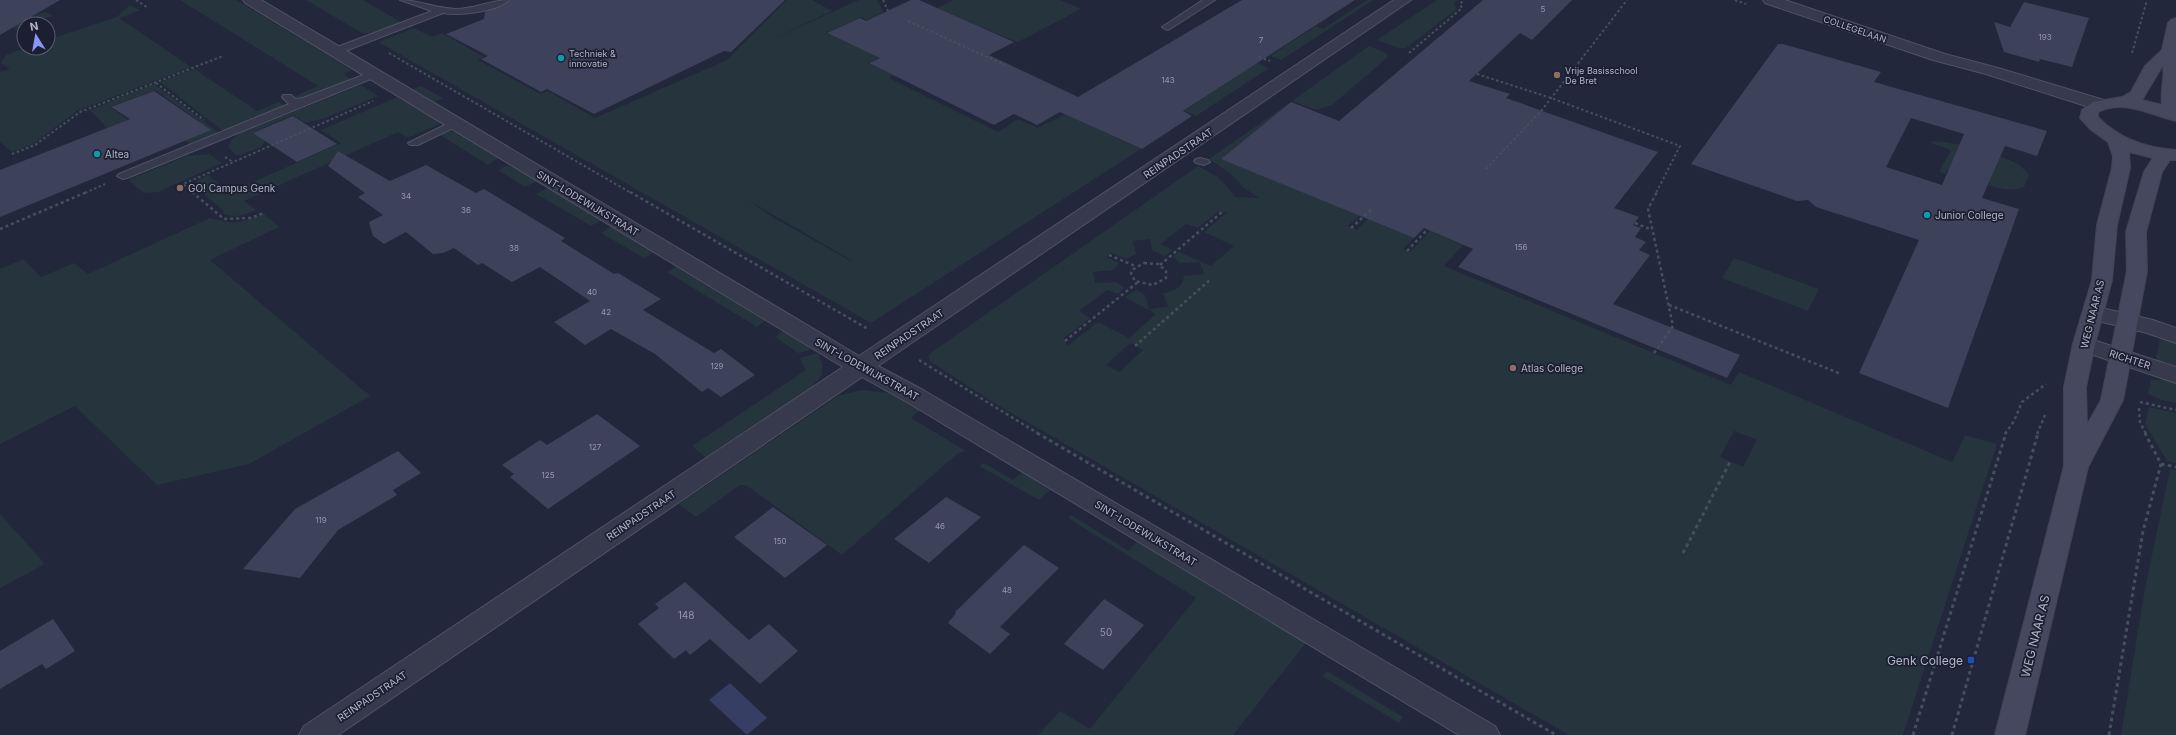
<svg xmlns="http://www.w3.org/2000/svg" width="2176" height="735" font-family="Inter,sans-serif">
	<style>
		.green { fill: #25343d; fill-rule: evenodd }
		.water { fill: #373e63 }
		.building { fill: #3d415a; fill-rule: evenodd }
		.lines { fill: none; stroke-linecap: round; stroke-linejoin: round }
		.service-casing { stroke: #4f5264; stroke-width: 2 }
		.minor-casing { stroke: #4f5264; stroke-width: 2 }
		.tertiary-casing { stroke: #4f5264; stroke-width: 2 }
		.secondary-casing { stroke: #404355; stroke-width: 2 }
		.path-far2 { stroke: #43515a; stroke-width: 2; stroke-dasharray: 2.5 2.5; stroke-linecap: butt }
		.path-far1 { stroke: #43515a; stroke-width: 2.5; stroke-dasharray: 3 3; stroke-linecap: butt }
		.path { stroke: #43515a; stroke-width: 3; stroke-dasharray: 3.5 3.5; stroke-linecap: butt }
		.service { fill: #373a4c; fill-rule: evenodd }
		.minor { fill: #373a4c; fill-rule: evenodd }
		.tertiary { fill: #373a4c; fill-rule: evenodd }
		.secondary { fill: #45485f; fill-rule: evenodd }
		.culture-dot { fill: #0f9aa8; stroke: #1c1f31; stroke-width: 1.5 }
		.education-dot { fill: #8d6e63; stroke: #1c1f31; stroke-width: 1.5 }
		.transit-dot { fill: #1a4fb4; stroke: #1c1f31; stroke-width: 1.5 }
		.labels { text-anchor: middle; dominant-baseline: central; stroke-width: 3.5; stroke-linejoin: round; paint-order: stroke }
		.number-label { font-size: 8px; fill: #9698ac }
		.far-street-label { font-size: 9px; fill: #b3b5c8; stroke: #1c1f31 }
		.far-poi-label { font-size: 9px; fill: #b3b5c8; stroke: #1c1f31; text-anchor: start }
		.street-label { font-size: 10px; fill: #b3b5c8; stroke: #1c1f31 }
		.poi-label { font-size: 10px; fill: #b3b5c8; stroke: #1c1f31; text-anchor: start }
		.near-number-label { font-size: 10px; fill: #9698ac }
		.near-street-label { font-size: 12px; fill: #b3b5c8; stroke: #1c1f31 }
		.near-poi-label { font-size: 12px; fill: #b3b5c8; stroke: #1c1f31; text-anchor: end }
	</style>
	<rect width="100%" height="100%" fill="#23273c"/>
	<g class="green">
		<polygon points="180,0 236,0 352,70 343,74 351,79 309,97 295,98 297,95 318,86"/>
		<polygon points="306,0 363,0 401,22 385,30 364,34"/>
		<path d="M787 0H812L832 11 770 40 859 0H877L884 12 866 20 861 17 826 33 852 45 858 43 884 55 868 63 893 75 889 78 998 132 1018 119 1038 128 1065 114 1141 149 871 323 378 42 414 28 432 37 442 33 484 57 478 60 541 94 548 91 595 118 727 60ZM748 200 851 260V261L774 218Z"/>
		<polygon points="954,0 1060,0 1081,9 1018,42 981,27 958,39 951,36 973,24 956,16 931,28 912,20"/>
		<polygon points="1367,0 1373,0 1281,60 1270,56 1316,26 1323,29"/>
		<polygon points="1437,0 1458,0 1454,3 1457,9 1406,48 1399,48 1377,40"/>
		<polygon points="130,5 140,10 119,18 191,67 77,111 33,144 12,152 0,142 0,72 10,69 1,63 6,55 25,48 48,48 48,40 117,17"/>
		<polygon points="46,12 53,16 24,24 24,26 16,29 8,24"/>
		<polygon points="1369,46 1386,53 1388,57 1332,105 1316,110 1292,101"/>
		<polygon points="1257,63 1269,68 1196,116 1184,111"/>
		<polygon points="194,69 257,111 279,102 283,105 280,109 224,132 160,82"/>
		<polygon points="154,84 219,133 190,145 176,131 199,121 155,90 110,107 128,120 107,128 90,110"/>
		<polygon points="361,85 378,96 325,118 306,123 293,115 254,132 266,140 261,147 237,156 228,147 231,140 240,133"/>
		<polygon points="421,86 443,98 435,102 413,89"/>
		<path d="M397 97 441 123 413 136 406 137 398 132 244 201 256 210C244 215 234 219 222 213L224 211 194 186 199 179 208 175 229 193 341 143 321 130Z"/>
		<path d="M1291 102 1221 159 1369 206 1348 226 1357 230 1368 219 1414 238 1403 249 1410 252 1430 231 1463 245 1444 266 1731 385 1739 372 1952 462 1965 435 1997 444 1903 735H1569L989 400 930 361 929 355 932 352 1198 166 1218 177 1236 197 1259 198 1244 188 1231 174 1209 159ZM1218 212H1227L1204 232 1234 246 1211 266 1179 252 1173 257 1180 263 1200 262 1204 274 1184 276C1182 288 1175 291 1163 293L1168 307 1149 309 1145 295 1136 290 1125 297 1156 314 1129 338 1098 322 1067 346 1064 338 1090 318 1079 311 1107 290 1118 294 1125 288 1116 282 1095 283 1093 272 1114 270 1119 263 1106 257 1111 253 1126 259 1136 254 1133 241 1150 239 1152 250 1165 256 1172 250 1161 244 1186 224 1198 228ZM1130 343 1143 350 1119 372 1106 365ZM1734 431 1757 440 1743 467 1720 457Z"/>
		<polygon points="451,130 498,158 488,165 440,135"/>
		<path d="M1933 141C1952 141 2001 154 2017 164 2022 166 2025 171 2029 174L2024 187C2012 192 2001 189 1989 186L1990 182 1948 169 1945 174 1939 172 1951 150 1930 143Z"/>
		<polygon points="209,154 222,163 158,192 144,193 128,180 187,156"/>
		<polygon points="508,165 537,181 525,187 498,170"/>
		<polygon points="548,188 601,220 591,226 536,194"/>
		<path d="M264 214 279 227 210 260 370 396 249 464 157 485 75 406 0 444V269L24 259 41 277 74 263 88 274 210 218C233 225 242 223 264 214Z"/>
		<polygon points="612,226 654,252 644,258 601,233"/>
		<polygon points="1734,258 1819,289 1808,311 1722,278"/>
		<polygon points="678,266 766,320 757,327 667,272"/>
		<polygon points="783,331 814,349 798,353 775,337"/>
		<polygon points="2160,338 2176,342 2176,371 2155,362"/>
		<polygon points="818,353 822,363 822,375 810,389 706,458 692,446 806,370 800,358"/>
		<polygon points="2151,380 2167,380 2176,383 2176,403 2162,400 2148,394"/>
		<polygon points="861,390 889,393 920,410 911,418 966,451 958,453 842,555 746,485 740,485 696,517 679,504 838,396"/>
		<polygon points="2149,407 2176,413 2176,463 2167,461 2145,424"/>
		<polygon points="984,463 1013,480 1022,472 1050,490 1039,500 979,466"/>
		<polygon points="2170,469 2176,470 2176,735 2121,735 2144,594"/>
		<polygon points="0,514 45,564 0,588"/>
		<polygon points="1071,515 1129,551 1137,541 1306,643 1233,735 1038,735 1060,711 1090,729 1196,598 1068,518"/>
		<polygon points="1327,671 1403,717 1399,723 1322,676"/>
	</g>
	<polygon class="water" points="730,683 767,718 747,735 709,700"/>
	<g class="building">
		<polygon points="0,0 60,0 0,35"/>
		<polygon points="510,0 785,0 731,52 724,51 594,114 547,89 541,92 481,59 488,56 446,34 484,19 485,12 504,5"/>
		<polygon points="911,0 919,0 1014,42 989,55 1078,97 1242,0 1355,0 1183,111 1192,116 1142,149 1060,112 1037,125 1014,114 994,125 869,63 880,58 827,33 860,18 866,21"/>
		<polygon points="1483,0 1572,0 1532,40 1520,33 1469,81 1510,94 1506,98 1658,152 1614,208 1639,217 1633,225 1641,228 1635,237 1646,242 1639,250 1650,255 1613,304 1740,355 1727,378 1458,267 1473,249 1424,228 1414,238 1221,159 1291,102 1339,121"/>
		<polygon points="2024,2 2089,18 2072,67 2040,59 2039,62 2004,52 1994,22 2010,27"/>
		<path d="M1778 44H1783L1881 72 1874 82 2047 131 2037 156 2005 146 1982 198 2019 209 1948 408 1859 373 1919 240 1816 207 1808 200 1797 201 1691 164ZM1911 118 1964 134 1942 185 1886 167Z"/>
		<polygon points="154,91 211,130 0,217 0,170 130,119 111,107"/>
		<polygon points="293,116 337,144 297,162 253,133"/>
		<polygon points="338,151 390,181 426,165 476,193 484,189 565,238 561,241 614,274 618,273 661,299 643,310 714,353 721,349 755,375 721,397 708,388 702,392 655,354 611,329 585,345 554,322 590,301 540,267 512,282 482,263 478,265 454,248 443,253 433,254 406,232 384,244 373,236 369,222 383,215 358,197 365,193 328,166"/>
		<polygon points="597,414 640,446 548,509 510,477 514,474 502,465 540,440 547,445"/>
		<polygon points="398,451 421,473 393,490 397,495 338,530 300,578 243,569 295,509"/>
		<polygon points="946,497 981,517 929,563 894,539"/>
		<polygon points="773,507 827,545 785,578 734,537"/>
		<polygon points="1024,545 1059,568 1000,627 1010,634 990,654 948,623 956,613 955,612"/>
		<polygon points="685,582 749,640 769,624 798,651 760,684 710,639 690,655 686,650 674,659 638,624 659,608 655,604"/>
		<polygon points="1104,599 1144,625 1103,670 1064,644"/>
		<polygon points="53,619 75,651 46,669 42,664 0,689 0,651"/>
	</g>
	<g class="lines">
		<defs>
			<g id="service">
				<path d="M400 0C420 0 437 9 456 9 475 9 490 0 509 0 497 12 459 16 443 13L340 53H332V49L432 11Z"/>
				<polygon points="1203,0 1215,0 1170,29 1167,30 1162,27"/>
				<polygon points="374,71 378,72 378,76 127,178 123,179 117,176 119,174 289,104 282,97 283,95 291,95 296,99 303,98"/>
				<polygon points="455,120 460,123 459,125 418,145 410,145 408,143"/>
				<polygon points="1200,158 1208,160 1210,162 1204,165 1196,163 1194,161 1196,159"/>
			</g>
			<g id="minor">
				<polygon points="243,0 261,0 859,356 1394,0 1411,0 878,366 923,390 1495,726 1500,735 1459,735 907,402 862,377 338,735 299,735 304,726 843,367 245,3"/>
				<polygon points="2093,306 2153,320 2176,328 2176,343 2147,333 2086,318 2083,313 2086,308"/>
				<polygon points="2084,337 2176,367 2176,383 2076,349 2073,344 2076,339"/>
			</g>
			<polygon id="tertiary" points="1763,0 1785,0 1945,54 1998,68 2104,100 2106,104 2104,108 2092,108 1986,74 1933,60 1765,3"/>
			<path id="secondary" d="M2176 18V121C2150 115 2125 99 2098 112V117C2119 139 2146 148 2176 150V160H2170L2162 172 2146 232 2147 271 2123 400 2088 467 2025 735H1995L2064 466V387L2073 344 2092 280 2097 225 2112 168 2113 156 2108 142 2091 130 2080 118 2082 110 2093 102 2122 97 2131 92 2145 66 2162 50 2168 23 2171 20ZM2163 65C2165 81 2160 90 2162 105L2142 100ZM2129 152 2153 158 2144 172 2126 232 2127 271 2101 400 2087 425 2086 387 2095 344 2112 280 2117 225 2130 168Z"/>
		</defs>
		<use href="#service" class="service-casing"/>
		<use href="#minor" class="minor-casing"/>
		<use href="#tertiary" class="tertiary-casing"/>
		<use href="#secondary" class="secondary-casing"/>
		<g class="path-far2">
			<polyline points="136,0 148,8"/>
			<polyline points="883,0 888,11"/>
			<polyline points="1735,0 1746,4"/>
			<polyline points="908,21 1005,65"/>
			<polyline points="389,53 631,193"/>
			<polyline points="1409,53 1462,8 1460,4 1464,0"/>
			<polyline points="2132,53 2147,0"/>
			<polyline points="1259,57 1270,61"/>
			<polyline points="1477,74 1551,98 1680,146 1656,193"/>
			<polyline points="156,83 204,120"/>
			<polyline points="12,154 35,145 80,112 223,56"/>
			<polyline points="225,157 233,162"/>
			<polyline points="1486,169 1542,110 1627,0"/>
			<polyline points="85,193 105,184"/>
			<polyline points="193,193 183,184 373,101"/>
		</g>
		<g class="path-far1">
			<polyline points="192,192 224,219 251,218 264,213"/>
			<polyline points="630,192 868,329"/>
			<polyline points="1635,223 1652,230"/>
			<polyline points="1351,228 1372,209"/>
			<polyline points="0,229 87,192"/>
			<polyline points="1407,251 1426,231"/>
			<polyline points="1109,255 1135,266"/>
			<polygon points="1144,263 1158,264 1166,271 1166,278 1153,285 1135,281 1131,273 1132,270"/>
			<polyline points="1160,265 1222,212"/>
			<polyline points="1669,305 1841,374"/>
			<polyline points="1065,341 1138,282"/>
			<polyline points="1135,346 1211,279"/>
			<polyline points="1654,353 1673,326 1648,209 1657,192"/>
			<polyline points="919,360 1039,434"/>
			<polyline points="2140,402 2176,410"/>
			<polyline points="2139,408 2140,422 2146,434"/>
			<polyline points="2005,434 2014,421 2022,402 2046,384"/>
			<polyline points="2037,434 2045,415"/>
		</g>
		<g class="path">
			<polyline points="1037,433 1556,735"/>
			<polyline points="2161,464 2176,467"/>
			<polyline points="1683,553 1730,462"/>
			<polyline points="1913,735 2006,433"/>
			<polyline points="1952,735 2038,433"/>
			<polyline points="2109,735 2143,531 2161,464 2145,433"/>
		</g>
		<use href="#service" class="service"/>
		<use href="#minor" class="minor"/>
		<use href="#tertiary" class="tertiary"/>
		<use href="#secondary" class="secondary"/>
	</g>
	<g class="culture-dot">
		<circle cx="561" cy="58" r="4"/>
		<circle cx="97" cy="154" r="4"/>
		<circle cx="1927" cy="215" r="4"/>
	</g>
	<g class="education-dot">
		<circle cx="1557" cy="75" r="4"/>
		<circle cx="180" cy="188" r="4"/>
		<circle cx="1513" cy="368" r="4"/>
	</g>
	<rect class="transit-dot" x="1967" y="656" width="8" height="8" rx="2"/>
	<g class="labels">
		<g class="number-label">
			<text x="1543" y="9">5</text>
			<text x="2045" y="37">193</text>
			<text x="1261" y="40">7</text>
			<text x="1168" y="80">143</text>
			<text x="406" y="196">34</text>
			<text x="466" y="210">36</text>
			<text x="1521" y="247">156</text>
			<text x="514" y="248">38</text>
			<text x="592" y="292">40</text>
			<text x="606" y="312">42</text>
			<text x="717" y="366">129</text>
			<text x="595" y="447">127</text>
			<text x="548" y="475">125</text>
			<text x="321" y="520">119</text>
			<text x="940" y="526">46</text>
			<text x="780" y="541">150</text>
			<text x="1007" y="590">48</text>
		</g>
		<g class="far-street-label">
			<text transform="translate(1855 29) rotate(19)">COLLEGELAAN</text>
		</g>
		<g class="far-poi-label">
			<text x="569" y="53">Techniek &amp;<tspan x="569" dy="10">innovatie</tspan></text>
			<text x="1565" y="70">Vrije Basisschool<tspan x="1565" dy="10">De Bret</tspan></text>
		</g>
		<g class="street-label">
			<text transform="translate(1178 153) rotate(-34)">REINPADSTRAAT</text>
			<text transform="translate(588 203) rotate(31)">SINT-LODEWIJKSTRAAT</text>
			<text transform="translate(2092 314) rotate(-76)">WEG NAAR AS</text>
			<text transform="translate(909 334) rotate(-34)">REINPADSTRAAT</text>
			<text transform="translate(2130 359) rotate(18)">RICHTER</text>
			<text transform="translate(867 369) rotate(29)">SINT-LODEWIJKSTRAAT</text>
			<text transform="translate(641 515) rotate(-34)">REINPADSTRAAT</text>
			<text transform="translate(1146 533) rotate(31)">SINT-LODEWIJKSTRAAT</text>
			<text transform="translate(372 696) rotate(-34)">REINPADSTRAAT</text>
		</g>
		<g class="poi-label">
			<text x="105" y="154">Altea</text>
			<text x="188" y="188">GO! Campus Genk</text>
			<text x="1935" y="215">Junior College</text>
			<text x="1521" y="368">Atlas College</text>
		</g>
		<g class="near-number-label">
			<text x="686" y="615">148</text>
			<text x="1106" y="632">50</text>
		</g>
		<g class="near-street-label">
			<text transform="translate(2035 636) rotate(-76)">WEG NAAR AS</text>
		</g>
		<g class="near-poi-label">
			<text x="1963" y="660">Genk College</text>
		</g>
	</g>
	<g transform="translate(36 36) rotate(349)"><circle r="19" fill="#1c1f31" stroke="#585b6d"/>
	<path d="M0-3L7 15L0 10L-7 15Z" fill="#8897f7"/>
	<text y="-6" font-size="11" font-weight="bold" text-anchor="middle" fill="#b3b5c8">N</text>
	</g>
</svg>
